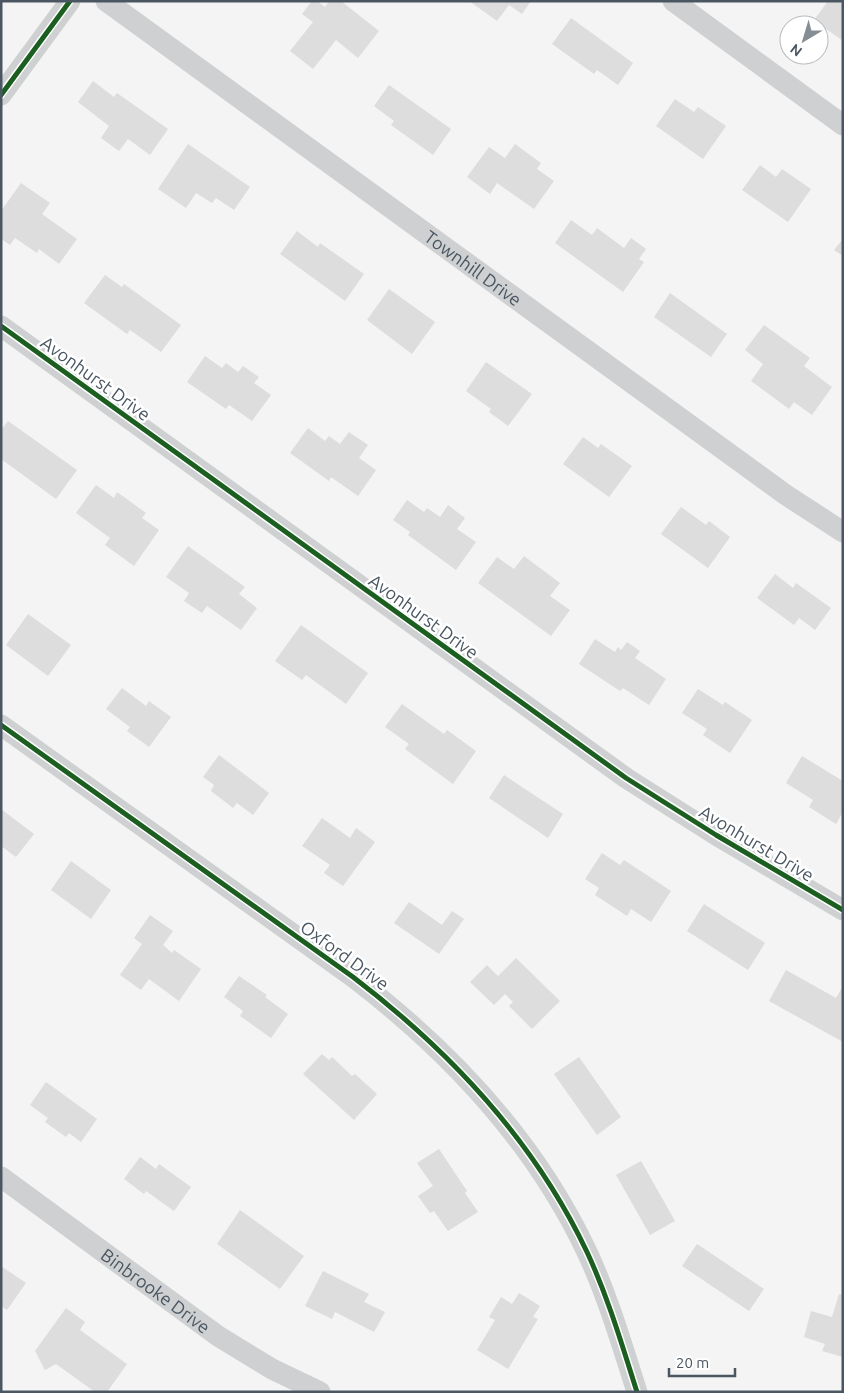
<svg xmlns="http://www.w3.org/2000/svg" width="844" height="1393" font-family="Ubuntu,sans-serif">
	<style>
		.building { fill: #ddddde }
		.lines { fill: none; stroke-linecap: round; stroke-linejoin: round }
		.street { stroke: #ced0d2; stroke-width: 21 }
		.cycleway-casing { stroke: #fff; stroke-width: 8 }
		.cycleway { stroke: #1b5e20; stroke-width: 5 }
		.labels { text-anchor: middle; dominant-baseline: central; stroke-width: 5; stroke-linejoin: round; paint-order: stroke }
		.street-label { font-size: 18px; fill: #4a5661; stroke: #fff }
	</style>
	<rect width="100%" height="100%" fill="#f4f4f4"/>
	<g class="building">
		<polygon points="312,1 317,1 325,7 329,1 341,1 379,31 358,58 336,40 313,69 290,51 313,22 302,14"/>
		<polygon points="469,1 531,1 522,14 509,5 497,21"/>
		<polygon points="828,1 843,1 843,41 814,20"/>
		<polygon points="571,18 633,63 618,85 597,70 594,74 552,44"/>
		<polygon points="93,81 114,97 117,93 168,129 150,155 128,139 119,151 101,138 109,126 78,102"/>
		<polygon points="389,85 451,129 433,155 391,125 394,121 374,106"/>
		<polygon points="675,99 694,112 698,107 726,126 703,159 656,126"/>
		<polygon points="188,144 250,187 234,210 216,198 212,203 196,193 186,208 158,189"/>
		<polygon points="515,144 541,163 537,169 554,181 534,209 497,183 490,194 467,177 489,147 505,158"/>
		<polygon points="760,165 776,177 782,169 811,189 788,222 742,190"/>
		<polygon points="21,183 50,203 42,214 77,239 59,264 39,249 37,253 15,238 10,245 1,239 1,211"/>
		<polygon points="571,220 592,235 597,228 624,248 631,238 646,249 639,259 644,262 623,292 555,243"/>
		<polygon points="297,231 318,247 320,243 364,274 345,301 280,254"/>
		<polygon points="843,239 843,256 834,250"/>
		<polygon points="105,275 122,287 124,284 181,325 161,352 130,330 127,334 84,303"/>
		<polygon points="389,289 435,322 412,354 367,320"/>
		<polygon points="670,293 727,334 711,357 654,317"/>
		<polygon points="764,325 810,358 804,366 832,387 812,415 794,402 789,409 751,381 763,364 745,350"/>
		<polygon points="205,356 222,368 226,363 238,372 243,366 259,377 254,383 271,395 252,421 229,405 226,409 187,382"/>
		<polygon points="486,362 532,394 508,426 489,412 491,409 466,391"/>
		<polygon points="8,421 77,470 56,499 1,459 1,430"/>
		<polygon points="308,428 325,441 329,436 340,444 349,432 368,445 359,458 376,470 358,496 331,477 329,481 290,453"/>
		<polygon points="583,437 598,448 601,444 632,466 609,497 563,464"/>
		<polygon points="96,485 114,498 117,492 146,513 142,518 159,530 134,566 105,545 110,538 76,513"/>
		<polygon points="407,500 424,512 427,508 440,517 448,505 465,518 457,529 476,542 456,570 408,535 410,532 393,520"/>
		<polygon points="681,507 706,525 709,521 730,537 708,568 661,534"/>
		<polygon points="188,546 245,587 239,594 257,608 241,630 207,606 202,613 184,601 189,593 166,577"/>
		<polygon points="524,556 560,583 550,596 570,610 551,636 478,583 497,557 514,569"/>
		<polygon points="775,574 793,588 796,583 831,608 815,630 799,618 794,625 757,598"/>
		<polygon points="28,614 71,645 48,676 6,645"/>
		<polygon points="301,625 368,673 346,704 306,675 302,680 275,661"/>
		<polygon points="595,639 615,652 618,647 621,650 627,642 640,651 635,658 666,679 649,705 623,688 620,691 579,664"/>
		<polygon points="122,688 146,706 149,701 171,717 149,747 127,731 130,727 106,709"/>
		<polygon points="698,689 723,705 725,702 752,720 730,753 703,735 707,729 682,713"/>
		<polygon points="402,704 444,734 447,730 476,751 453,784 405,749 409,744 385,727"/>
		<polygon points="219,755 269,793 253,815 237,803 233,808 211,791 214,785 203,777"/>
		<polygon points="802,756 843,781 843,812 836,824 809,807 813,800 786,783"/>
		<polygon points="504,775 563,814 548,838 489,798"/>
		<polygon points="1,809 34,834 16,857 1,846"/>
		<polygon points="322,818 350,838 356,828 375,842 343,886 324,873 330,865 302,846"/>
		<polygon points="602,853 620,865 624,860 671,891 651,922 631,909 627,916 595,895 599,888 585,879"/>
		<polygon points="71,861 111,890 91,919 51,890"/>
		<polygon points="409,902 442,925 452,911 464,919 439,954 394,923"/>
		<polygon points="704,904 765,943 748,970 687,931"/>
		<polygon points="150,915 173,931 163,945 172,953 174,950 201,969 179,1001 149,979 141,990 120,975 142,944 134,938"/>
		<polygon points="516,958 560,1001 532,1029 509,1006 513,1002 505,994 494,1005 470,982 487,965 498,976"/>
		<polygon points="786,970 836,998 843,986 843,1042 769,1001"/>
		<polygon points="239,976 267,995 265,997 288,1014 271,1038 240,1016 243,1011 224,997"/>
		<polygon points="322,1054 329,1060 332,1057 352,1076 355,1074 377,1094 354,1120 303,1074"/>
		<polygon points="579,1057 621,1117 597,1135 554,1074"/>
		<polygon points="46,1082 97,1119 81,1142 69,1133 66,1137 45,1122 48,1118 30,1105"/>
		<polygon points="439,1149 467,1191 465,1193 478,1212 448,1231 434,1211 430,1213 418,1196 433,1186 417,1163"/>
		<polygon points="140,1157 156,1169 159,1164 191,1187 174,1211 146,1191 144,1194 124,1179"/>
		<polygon points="641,1161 675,1221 650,1235 616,1175"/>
		<polygon points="240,1210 304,1256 280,1289 217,1244"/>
		<polygon points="697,1244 764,1289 749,1311 682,1266"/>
		<polygon points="1,1266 26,1283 7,1310 1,1306"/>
		<polygon points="323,1271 369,1294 364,1302 385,1312 374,1332 335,1312 332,1319 305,1306"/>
		<polygon points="519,1293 540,1306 533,1317 538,1319 508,1369 477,1350 495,1320 489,1317 501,1297 512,1304"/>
		<polygon points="839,1294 843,1295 843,1357 822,1351 825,1344 804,1337 811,1311 832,1317"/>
		<polygon points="66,1308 85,1322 80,1330 127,1364 107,1392 95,1392 56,1364 45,1370 35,1351"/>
	</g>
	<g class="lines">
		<g class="street">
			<path id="s1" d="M106 1 786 495 843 532"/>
			<polyline points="673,1 843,125"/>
			<polyline points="1,95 70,1"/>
			<polyline points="1,326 626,778 716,835 843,910"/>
			<path d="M1 725 353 977C450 1051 534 1140 587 1252 608 1297 622 1345 637 1392"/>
			<path id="s2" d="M1 1177 218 1336 272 1369 320 1392"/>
		</g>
		<defs>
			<g id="cycleway">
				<polyline points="1,95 70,1"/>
				<polyline points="1,326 626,778 716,835 843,910"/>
				<path d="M1 725 353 977C450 1051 534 1140 587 1252 608 1297 622 1345 637 1392"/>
			</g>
		</defs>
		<use href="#cycleway" class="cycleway-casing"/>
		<use href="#cycleway" class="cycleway"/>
	</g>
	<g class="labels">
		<g class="street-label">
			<text stroke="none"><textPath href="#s1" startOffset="454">Townhill Drive</textPath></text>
			<text transform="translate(96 378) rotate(36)">Avonhurst Drive</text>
			<text transform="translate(424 616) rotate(36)">Avonhurst Drive</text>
			<text transform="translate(757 843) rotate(31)">Avonhurst Drive</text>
			<text transform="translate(345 955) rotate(36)">Oxford Drive</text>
			<text stroke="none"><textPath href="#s2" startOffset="192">Binbrooke Drive</textPath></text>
		</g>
	</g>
	<rect width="844" height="1393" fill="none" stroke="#4a5661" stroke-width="5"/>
	<g transform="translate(804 40) rotate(218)"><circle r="24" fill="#ffffff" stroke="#b7bbc0"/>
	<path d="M0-4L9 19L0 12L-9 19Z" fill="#868d94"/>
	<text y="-8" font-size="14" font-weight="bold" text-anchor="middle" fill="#4a5661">N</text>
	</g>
	<path d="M669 1368v8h66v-8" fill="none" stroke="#4a5661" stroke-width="2.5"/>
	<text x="676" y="1368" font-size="15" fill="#4a5661" stroke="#ffffff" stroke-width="4" paint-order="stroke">20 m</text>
</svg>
